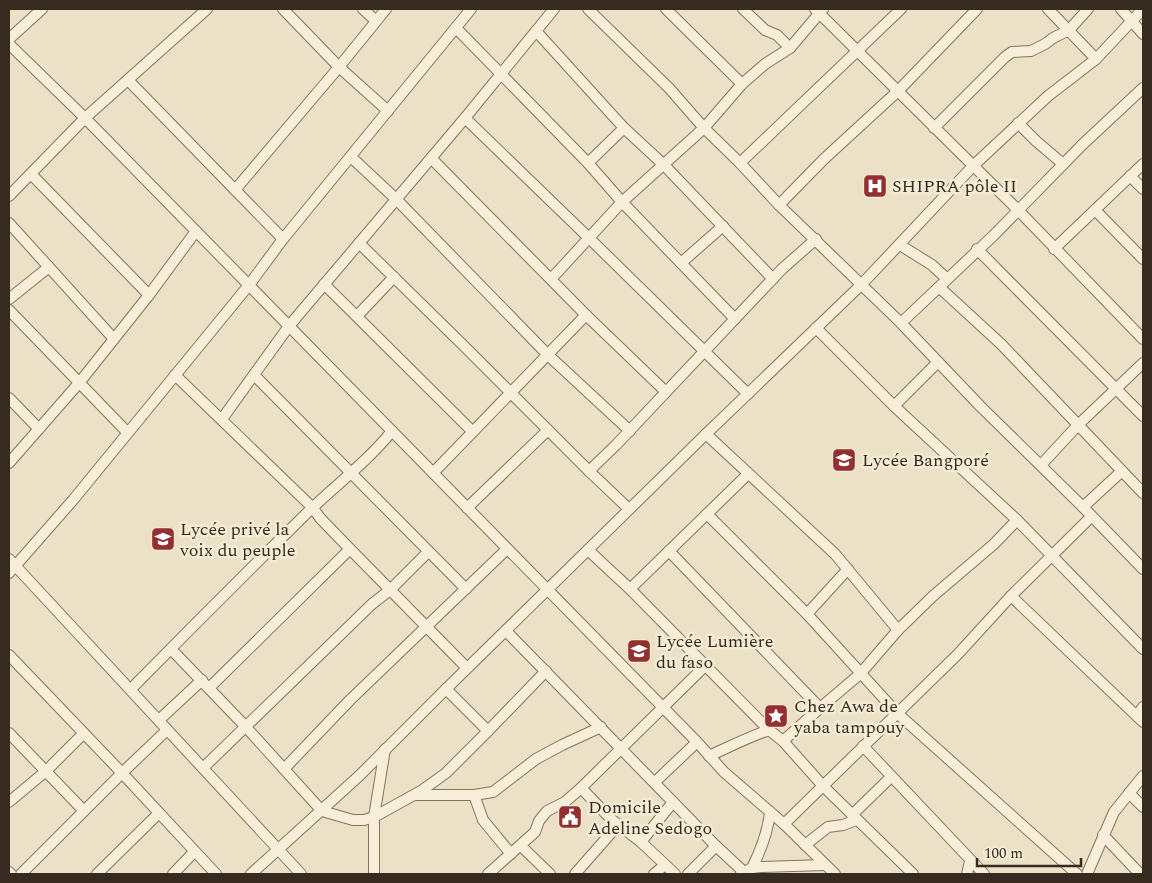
<svg xmlns="http://www.w3.org/2000/svg" width="1152" height="883" font-family="Spectral,serif">
	<style>
		.lines { fill: none; stroke-linecap: round; stroke-linejoin: round }
		.minor-casing { stroke: #86735c; stroke-width: 12 }
		.minor { stroke: #f7eed9; stroke-width: 10 }
		.labels { text-anchor: middle; dominant-baseline: central; stroke-width: 5; stroke-linejoin: round; paint-order: stroke }
		.poi-label { font-size: 18px; fill: #372b1f; stroke: #f4ebd5; text-anchor: start }
	</style>
	<rect width="100%" height="100%" fill="#ece1c6"/>
	<g class="lines">
		<defs>
			<g id="minor">
				<polyline points="283,9 339,67 388,111"/>
				<polyline points="363,9 375,20"/>
				<polyline points="588,9 669,88 704,128 740,163 779,205 901,323 981,407 1083,507 1143,569"/>
				<polyline points="666,9 742,84"/>
				<polyline points="743,9 765,30 777,35 790,48"/>
				<polyline points="815,9 1018,210 1143,339"/>
				<polyline points="1048,9 1096,59"/>
				<polyline points="1121,9 1143,34"/>
				<polyline points="456,28 588,163 622,202 735,319"/>
				<polyline points="536,31 624,128 588,163"/>
				<polyline points="9,39 42,9"/>
				<polyline points="9,44 85,118 697,742 724,772 784,824 835,874"/>
				<polyline points="128,80 283,239"/>
				<polyline points="465,118 589,238 748,394"/>
				<polyline points="1018,123 1036,141 1063,164"/>
				<polyline points="624,128 664,165 773,279"/>
				<polyline points="934,128 1005,57 1012,52 1031,51 1045,44 1053,38 1069,30 1088,9"/>
				<polyline points="351,157 396,199 548,355 630,431"/>
				<polyline points="431,158 586,315 666,392"/>
				<polyline points="740,163 901,9"/>
				<polyline points="31,174 149,295"/>
				<polyline points="1130,176 1143,189"/>
				<polyline points="235,190 339,67 386,9"/>
				<polyline points="9,196 85,118 207,9"/>
				<polyline points="779,205 824,159 898,91 977,9"/>
				<polyline points="1095,210 1143,259"/>
				<polyline points="9,223 114,339"/>
				<polyline points="359,243 464,346 589,471 629,509"/>
				<polyline points="900,245 932,265 947,279"/>
				<polyline points="977,249 1143,416"/>
				<polyline points="1054,249 1143,164"/>
				<polyline points="681,263 723,226"/>
				<polyline points="552,278 622,202 704,128 742,84 765,64 790,48 823,9"/>
				<polyline points="324,284 473,432"/>
				<polyline points="939,287 1001,344 1143,493"/>
				<polyline points="9,299 49,267"/>
				<polyline points="9,310 127,432"/>
				<polyline points="357,316 394,277"/>
				<polyline points="901,323 994,235 1083,144 1143,88"/>
				<polyline points="816,328 894,406 1017,520 1143,649"/>
				<polyline points="175,375 313,508 320,518 350,549 467,668"/>
				<polyline points="254,375 466,589"/>
				<polyline points="9,398 39,429"/>
				<polyline points="894,406 938,362"/>
				<polyline points="222,419 289,326 465,118 554,9"/>
				<polyline points="706,434 835,554 898,630"/>
				<polyline points="9,463 79,383 149,295 196,231"/>
				<polyline points="1041,465 1078,425 1143,363"/>
				<polyline points="589,471 616,445 782,269 816,239"/>
				<polyline points="433,473 586,315"/>
				<polyline points="1083,507 1122,471"/>
				<polyline points="467,508 548,430"/>
				<polyline points="707,514 807,614 897,713 1077,874"/>
				<polyline points="588,550 630,589 769,730 783,741 823,786 913,874"/>
				<polyline points="669,551 820,708"/>
				<polyline points="9,559 301,874"/>
				<polyline points="9,573 73,500 249,285 283,239 471,9"/>
				<polyline points="630,589 748,474"/>
				<polyline points="1011,596 1143,722"/>
				<polyline points="807,614 848,569"/>
				<polyline points="506,631 716,846 744,872"/>
				<polyline points="171,649 245,726 322,811 353,820 364,820 374,817 421,791 446,773 488,731 546,671"/>
				<polyline points="9,655 122,773 216,874"/>
				<polyline points="209,688 350,549"/>
				<path d="M131 689C190 629 250 569 310 510 338 483 368 461 392 431"/>
				<polyline points="446,689 488,731"/>
				<polyline points="1137,716 1143,707"/>
				<polyline points="159,720 202,680"/>
				<polyline points="9,733 84,811"/>
				<polyline points="783,741 820,708 860,674 898,630 933,596 994,544 1017,520"/>
				<polyline points="863,746 984,874"/>
				<path d="M709 756C729 747 748 737 769 730"/>
				<polyline points="203,768 337,638 372,604 390,590 428,552"/>
				<polyline points="284,769 350,700 507,549"/>
				<polyline points="655,782 697,742"/>
				<polyline points="581,788 611,819 641,842 675,874"/>
				<polyline points="1129,793 1143,807"/>
				<polyline points="416,795 474,795 493,792 536,759 562,745 601,727"/>
				<polyline points="474,795 483,820 511,854"/>
				<polyline points="9,802 46,771 83,734"/>
				<polyline points="852,815 891,777"/>
				<polyline points="784,824 958,654 1011,596 1091,517"/>
				<polyline points="1103,835 1140,874"/>
				<polyline points="641,842 673,802"/>
				<polyline points="805,845 828,827 843,825 856,820"/>
				<polyline points="521,846 550,874"/>
				<path d="M752 868C761 850 768 832 770 812"/>
				<polyline points="9,872 11,874"/>
				<polyline points="21,874 122,773 167,730"/>
				<polyline points="97,874 159,813"/>
				<polyline points="173,874 194,852"/>
				<polyline points="251,874 359,776 446,689 706,434 861,285 973,166 1048,96 1096,59 1143,9"/>
				<polyline points="374,874 374,817 385,749"/>
				<polyline points="488,874 535,832 539,821 547,811 565,802 581,788 705,666"/>
				<polyline points="575,874 618,825"/>
				<polyline points="654,874 665,865"/>
				<polyline points="688,874 716,846"/>
				<polyline points="741,874 752,868 761,867 825,865"/>
				<polyline points="967,874 970,861"/>
				<polyline points="1087,874 1114,812 1143,776"/>
			</g>
		</defs>
		<use href="#minor" class="minor-casing"/>
		<use href="#minor" class="minor"/>
	</g>
	<defs>
		<symbol id="hospital-square" viewBox="-11 -11 22 22"><rect x="-9" y="-9" width="18" height="18" rx="4" fill="#932f30" stroke="#f4ebd5"/><path d="M-5-5h3v3.5h4V-5h3V5h-3V1.5h-4V5h-3Z" fill="#fff"/></symbol>
		<symbol id="school-square" viewBox="-11 -11 22 22"><rect x="-9" y="-9" width="18" height="18" rx="4" fill="#932f30" stroke="#f4ebd5"/><path d="M0-5L7-2L0 1L-7-2ZM-4 1L0 2.5L4 1V4Q0 6-4 4Z" fill="#fff"/></symbol>
		<symbol id="sight-square" viewBox="-11 -11 22 22"><rect x="-9" y="-9" width="18" height="18" rx="4" fill="#932f30" stroke="#f4ebd5"/><path d="M0-6L1.8-2.2L6-1.7L2.9 1.2L3.7 5.4L0 3.3L-3.7 5.4L-2.9 1.2L-6-1.7L-1.8-2.2Z" fill="#fff"/></symbol>
		<symbol id="civic-square" viewBox="-11 -11 22 22"><rect x="-9" y="-9" width="18" height="18" rx="4" fill="#932f30" stroke="#f4ebd5"/><path d="M-.6-6.5H3V-4.5H.6V-3L4-1V1h2V6H-6V1h2V-1L-.6-3ZM-1.2 2.5V6h2.4V2.5Z" fill="#fff"/></symbol>
	</defs>
	<g fill-rule="evenodd">
		<use href="#hospital-square" x="861" y="172" width="28" height="28"/>
		<use href="#school-square" x="830" y="446" width="28" height="28"/>
		<use href="#school-square" x="149" y="525" width="28" height="28"/>
		<use href="#school-square" x="625" y="637" width="28" height="28"/>
		<use href="#sight-square" x="762" y="702" width="28" height="28"/>
		<use href="#civic-square" x="556" y="803" width="28" height="28"/>
	</g>
	<g class="labels">
		<g class="poi-label">
			<text x="892" y="186">SHIPRA pôle II</text>
			<text x="862" y="460">Lycée Bangporé</text>
			<text x="180" y="529">Lycée privé la<tspan x="180" dy="21">voix du peuple</tspan></text>
			<text x="656" y="641">Lycée Lumière<tspan x="656" dy="21">du faso</tspan></text>
			<text x="794" y="706">Chez Awa de<tspan x="794" dy="21">yaba tampouy</tspan></text>
			<text x="588" y="807">Domicile<tspan x="588" dy="21">Adeline Sedogo</tspan></text>
		</g>
	</g>
	<rect width="1152" height="883" fill="none" stroke="#372b1f" stroke-width="20"/>
	<path d="M977 858v8h104v-8" fill="none" stroke="#372b1f" stroke-width="2.5"/>
	<text x="984" y="858" font-size="15" fill="#372b1f" stroke="#f4ebd5" stroke-width="4" paint-order="stroke">100 m</text>
</svg>
